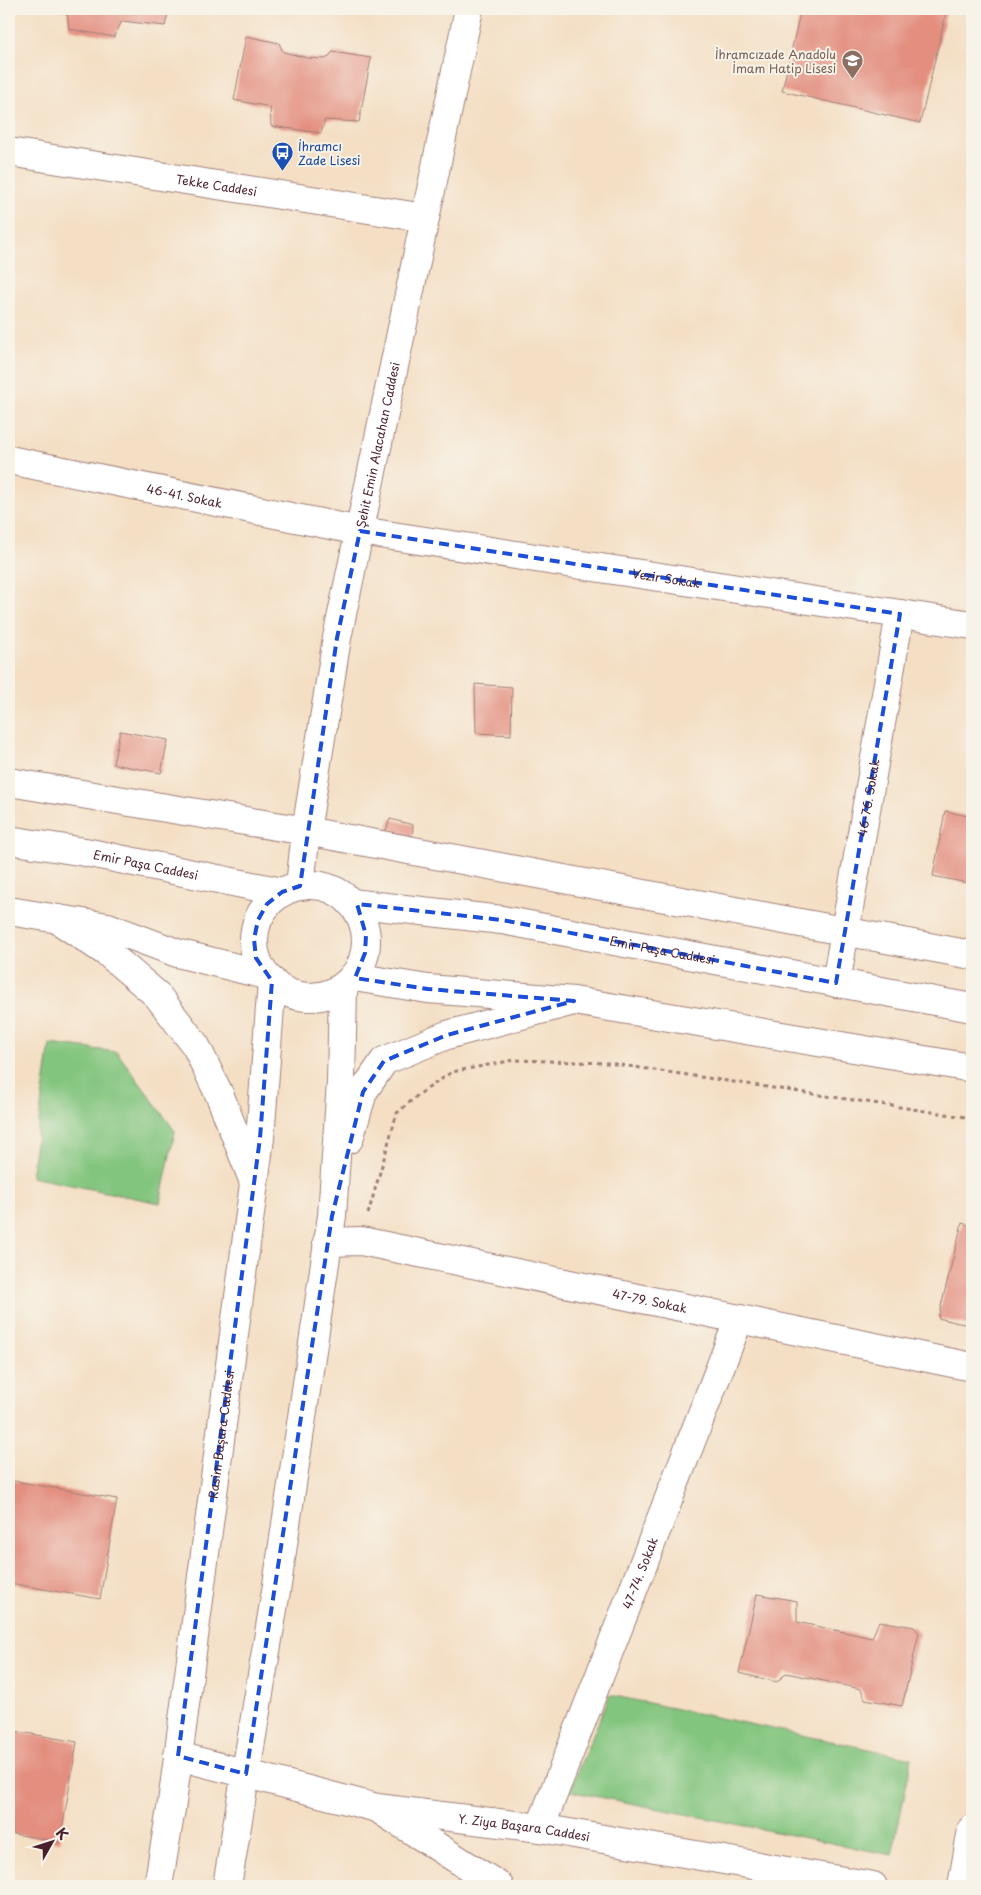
<svg xmlns="http://www.w3.org/2000/svg" width="981" height="1895" font-family="'Playpen Sans',sans-serif">
	<style>
		.green { fill: #82c57e; stroke: #667254 }
		.building { fill: #e38e7f }
		.lines { fill: none; stroke-linecap: round; stroke-linejoin: round }
		.minor-casing { stroke: #9f7f78; stroke-width: 30 }
		.tertiary-casing { stroke: #9f7f78; stroke-width: 30 }
		.primary-casing { stroke: #9f7f78; stroke-width: 30 }
		.path { stroke: #9f7f78; stroke-width: 3; stroke-dasharray: 4 4; stroke-linecap: butt }
		.minor { stroke: #fff; stroke-width: 28 }
		.tertiary { stroke: #fff; stroke-width: 28 }
		.primary { stroke: #fff; stroke-width: 28 }
		.marked { fill: none; stroke: #1d4ed8; stroke-width: 4; stroke-dasharray: 10 6; stroke-linejoin: round }
		.labels { text-anchor: middle; dominant-baseline: central; stroke-width: 4; stroke-linejoin: round; paint-order: stroke }
		.education-label { font-size: 12px; fill: #785e54; stroke: #f7f3e8; text-anchor: end }
		.transit-label { font-size: 12px; fill: #164399; stroke: #f7f3e8; text-anchor: start }
		.street-label { font-size: 12px; fill: #4a1f2b; stroke: #f7f3e8 }
	</style>
	<rect width="100%" height="100%" fill="#f7f3e8"/>
	<filter id="ink" filterUnits="userSpaceOnUse"><feTurbulence type="fractalNoise" baseFrequency=".02" numOctaves="2"/><feDisplacementMap in="SourceGraphic" scale="10" xChannelSelector="R" yChannelSelector="G"/><feConvolveMatrix kernelMatrix="1 2 1 2 8 2 1 2 1" color-interpolation-filters="sRGB"/></filter>
	<filter id="wash" filterUnits="userSpaceOnUse"><feTurbulence type="fractalNoise" baseFrequency=".0096" numOctaves="4" result="noise"/><feDisplacementMap in="SourceGraphic" scale="20" xChannelSelector="R" yChannelSelector="G"/><feGaussianBlur stdDeviation="1.12" result="paint"/><feColorMatrix in="noise" values="0 0 0 0 0 0 0 0 0 0 0 0 0 0 0 0 0 1.4 0 .05"/><feComposite in="paint" operator="in"/></filter>
	<g filter="url(#wash)">
		<rect width="100%" height="100%" fill="#f4dfc5"/>
		<g class="green">
			<polygon points="50,1044 117,1052 175,1131 160,1203 31,1177"/>
			<polygon points="610,1695 912,1758 892,1855 569,1791"/>
		</g>
		<g id="blocks">
			<g class="building">
				<polygon points="58,9 169,9 165,26 122,21 114,37 69,29 67,11"/>
				<polygon points="801,9 947,9 920,123 782,91"/>
				<polygon points="246,36 279,43 283,52 308,58 326,59 333,52 371,58 359,122 325,120 321,133 271,126 270,107 234,100"/>
				<polygon points="475,684 512,687 511,735 476,733"/>
				<polygon points="120,731 168,740 161,773 113,764"/>
				<polygon points="945,811 972,817 972,884 933,876"/>
				<polygon points="390,819 413,825 412,843 385,833"/>
				<polygon points="962,1223 972,1226 972,1326 938,1318"/>
				<polygon points="9,1480 117,1499 100,1599 9,1583"/>
				<polygon points="757,1594 797,1601 797,1622 872,1638 879,1621 914,1627 919,1633 902,1706 865,1699 861,1689 786,1673 777,1682 739,1673"/>
				<polygon points="9,1730 77,1742 60,1842 9,1833"/>
			</g>
		</g>
	</g>
	<g filter="url(#ink)">
		<use href="#blocks" fill-opacity="0" stroke="#9f7f78" stroke-width="1"/>
		<g class="lines">
			<defs>
				<g id="minor">
					<path id="s1" d="M9 152 425 218"/>
					<path id="s2" d="M9 460 360 531 972 625"/>
					<polyline points="9,782 306,831 972,955"/>
					<path id="s3" d="M836 983 900 614"/>
					<path id="s4" d="M327 1242 361 1241 972 1367"/>
					<path id="s5" d="M178 1756 377 1808 540 1828 873 1886"/>
					<polyline points="383,1812 499,1886"/>
					<path id="s6" d="M540 1828 739 1319"/>
					<polyline points="962,1886 972,1829"/>
				</g>
				<g id="tertiary">
					<path id="s7" d="M300 886 306 831 337 638 469 9"/>
					<polyline points="57,919 109,954 157,995 196,1046 220,1096 253,1180"/>
					<polyline points="349,1139 363,1092 384,1061 447,1035 570,1002"/>
					<path id="s8" d="M158 1886 172 1803 260 1138 272 981"/>
					<polyline points="227,1886 277,1585 332,1216 341,1082 343,988"/>
				</g>
				<g id="primary">
					<path id="s9" d="M9 840 85 852 282 892"/>
					<circle cx="310" cy="941" r="56"/>
					<path id="s10" d="M351 903 502 920 972 1008"/>
					<polyline points="9,911 108,927 177,953 265,975"/>
					<polyline points="354,977 428,989 574,1001 972,1068"/>
				</g>
			</defs>
			<use href="#minor" class="minor-casing"/>
			<use href="#tertiary" class="tertiary-casing"/>
			<use href="#primary" class="primary-casing"/>
			<polyline class="path" points="368,1214 397,1113 418,1095 452,1072 514,1060 608,1063 972,1118"/>
			<use href="#minor" class="minor"/>
			<use href="#tertiary" class="tertiary"/>
			<use href="#primary" class="primary"/>
		</g>
	</g>
	<path class="marked" d="M360 531 900 614 836 983 502 920 357 904 366 935 365 953 355 978 428 989 574 1001 447 1035 384 1061 363 1092 332 1216 246 1774 178 1756 260 1138 272 981 256 958 254 939 258 920 267 904 282 892 300 886 337 638Z"/>
	<defs>
		<symbol id="school-pin" viewBox="-11 -11 22 30"><path d="M0 17L-7.5 6A9.5 9.5 0 1 1 7.5 6Z" fill="#8d6e63" stroke="#f7f3e8"/><path d="M0-5L7-2L0 1L-7-2ZM-4 1L0 2.5L4 1V4Q0 6-4 4Z" fill="#fff"/></symbol>
		<symbol id="bus-pin" viewBox="-11 -11 22 30"><path d="M0 17L-7.5 6A9.5 9.5 0 1 1 7.5 6Z" fill="#1a4fb4" stroke="#f7f3e8"/><path d="M-5-6H5V4H4V6H2V4H-2V6H-4V4H-5ZM-3.5-4V0h7V-4ZM-3.5 1.2v1.5H-2V1.2ZM2 1.2v1.5H3.5V1.2Z" fill="#fff"/></symbol>
	</defs>
	<g fill-rule="evenodd">
		<use href="#school-pin" x="840" y="48" width="25" height="34"/>
		<use href="#bus-pin" x="270" y="140" width="25" height="34"/>
	</g>
	<g class="labels">
		<g class="education-label">
			<text x="836" y="54">İhramcızade Anadolu<tspan x="836" dy="14">İmam Hatip Lisesi</tspan></text>
		</g>
		<g class="transit-label">
			<text x="298" y="146">İhramcı<tspan x="298" dy="14">Zade Lisesi</tspan></text>
		</g>
		<g class="street-label">
			<text stroke="none"><textPath href="#s1" startOffset="210">Tekke Caddesi</textPath></text>
			<text stroke="none"><textPath href="#s7" startOffset="448">Şehit Emin Alacahan Caddesi</textPath></text>
			<text stroke="none"><textPath href="#s2" startOffset="179">46-41. Sokak</textPath></text>
			<text stroke="none"><textPath href="#s2" startOffset="668">Vezir Sokak</textPath></text>
			<text stroke="none"><textPath href="#s3" startOffset="188">46-76. Sokak</textPath></text>
			<text stroke="none"><textPath href="#s9" startOffset="139">Emir Paşa Caddesi</textPath></text>
			<text stroke="none"><textPath href="#s10" startOffset="315">Emir Paşa Caddesi</textPath></text>
			<text stroke="none"><textPath href="#s4" startOffset="329">47-79. Sokak</textPath></text>
			<text stroke="none"><textPath href="#s8" startOffset="456">Rasim Başara Caddesi</textPath></text>
			<text stroke="none"><textPath href="#s6" startOffset="274">47-74. Sokak</textPath></text>
			<text stroke="none"><textPath href="#s5" startOffset="354">Y. Ziya Başara Caddesi</textPath></text>
		</g>
	</g>
	<rect width="981" height="1895" fill="none" stroke="#f7f3e8" stroke-width="30"/>
	<g transform="translate(52 1842) rotate(51)" stroke="#f7f3e8" stroke-width="4" paint-order="stroke">
	<path d="M0-4L9 19L0 12L-9 19Z" fill="#4a1f2b"/>
	<text y="-8" font-size="14" font-weight="bold" text-anchor="middle" fill="#4a1f2b">K</text>
	</g>
</svg>
